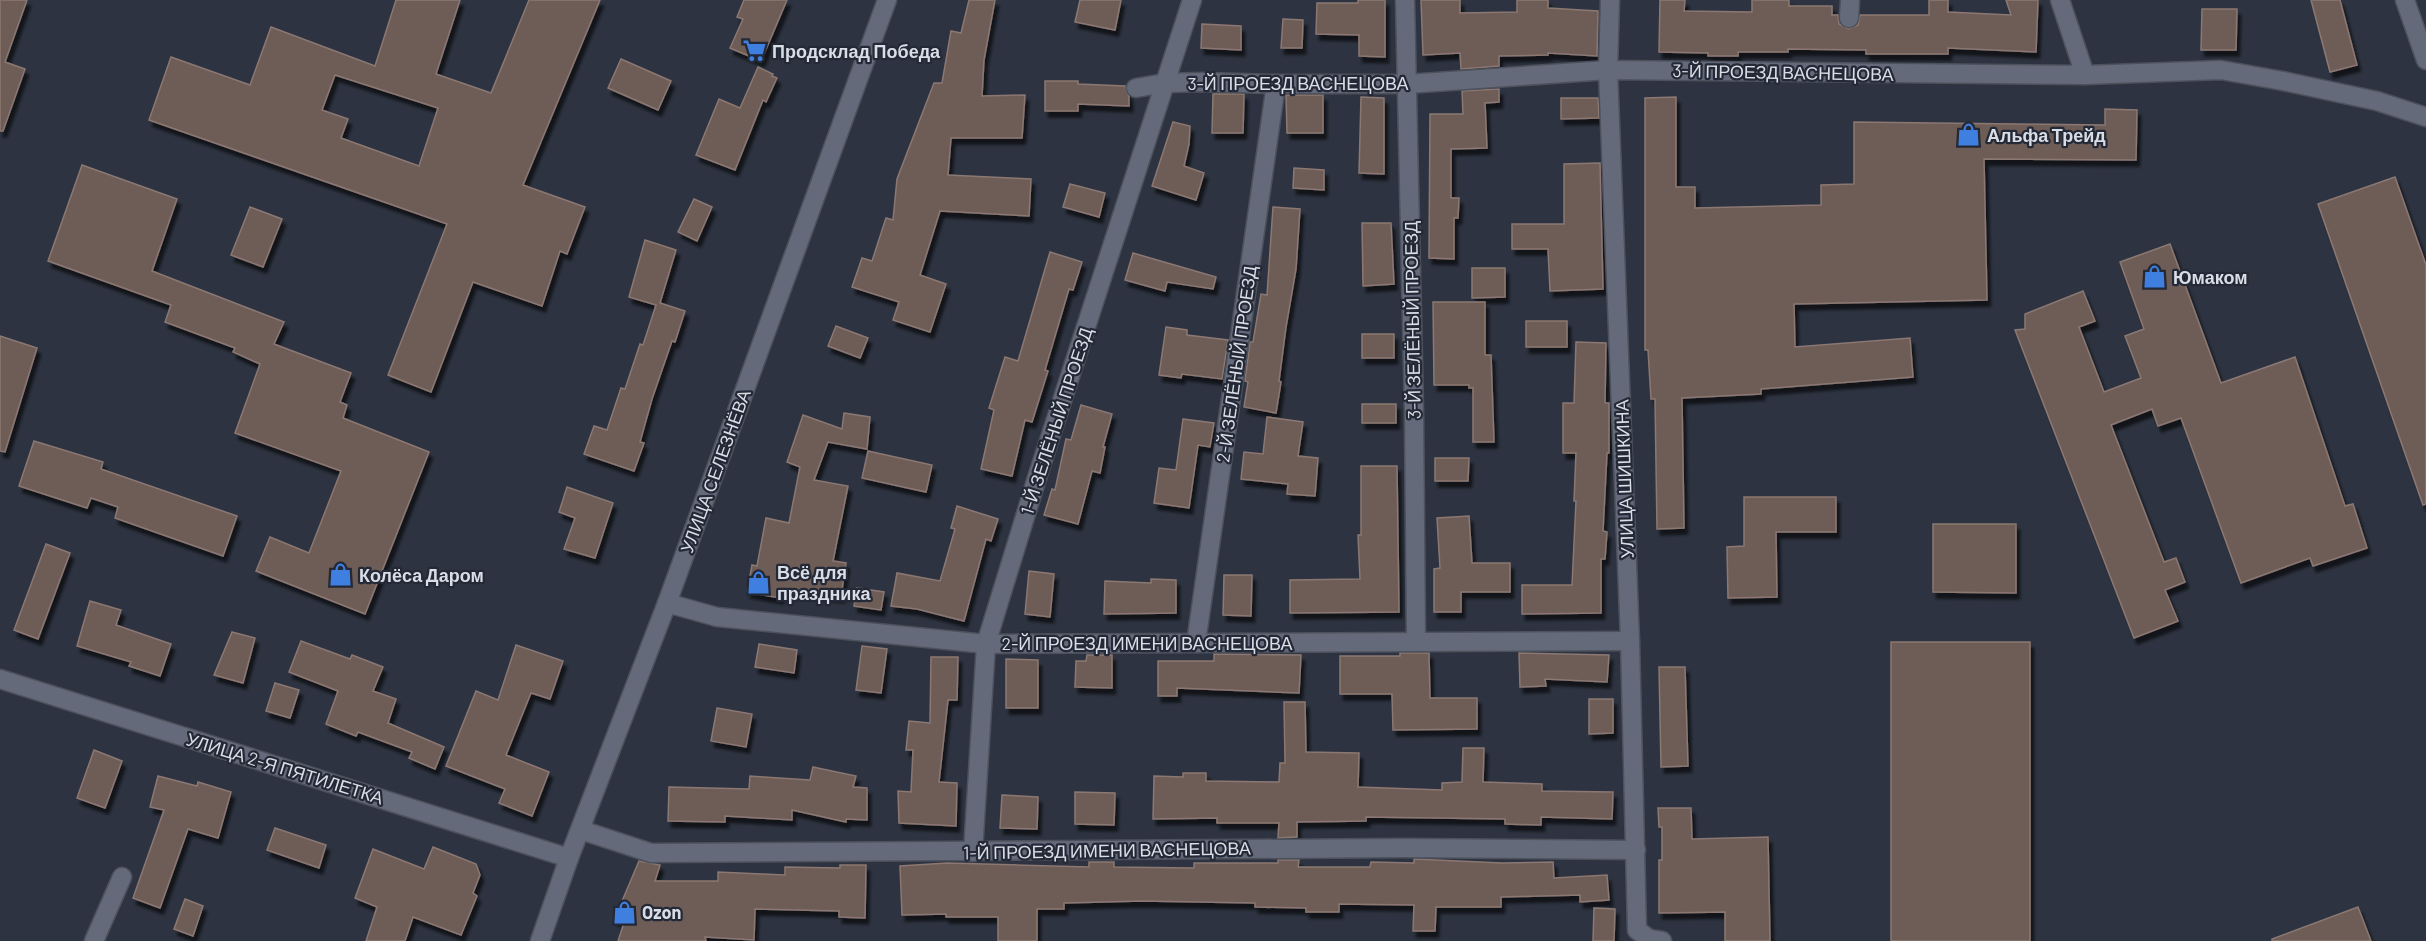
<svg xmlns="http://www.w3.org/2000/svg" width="2426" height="941" font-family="Barlow,sans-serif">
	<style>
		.building { fill: #6e5c57; stroke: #8b7873; stroke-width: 1.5; fill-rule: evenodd; filter: url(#shadow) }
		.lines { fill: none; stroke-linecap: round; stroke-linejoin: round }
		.street-casing { stroke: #4c515c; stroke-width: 21 }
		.secondary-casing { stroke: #4c515c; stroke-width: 21 }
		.street { stroke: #646a7a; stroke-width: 18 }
		.secondary { stroke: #646a7a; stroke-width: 18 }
		.labels { text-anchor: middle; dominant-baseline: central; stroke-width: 4.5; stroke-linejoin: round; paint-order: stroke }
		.poi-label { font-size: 18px; font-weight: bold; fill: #d9dde6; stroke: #232936; text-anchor: start }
		.street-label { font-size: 18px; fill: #d9dde6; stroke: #232936 }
	</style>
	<defs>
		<filter id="shadow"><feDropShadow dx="3.5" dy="6" stdDeviation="1.5" flood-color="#0009"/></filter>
	</defs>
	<rect width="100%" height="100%" fill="#2d3340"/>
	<g class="building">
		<polygon points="0,0 27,0 5,62 25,69 3,131 0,131"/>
		<path d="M396 0H460L436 74 491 93 529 0H600L523 185 585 207 567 254 560 251 542 306 473 282 431 392 388 375 447 224 149 120 171 57 250 85 271 27 375 66ZM335 75 438 108 419 166 341 138 348 119 322 110Z"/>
		<polygon points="744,0 787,0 761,61 730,48 743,19 737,17"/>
		<polygon points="969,0 995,0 984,60 982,96 1025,95 1022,138 951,138 948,175 1031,179 1029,216 940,211 920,275 946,284 930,332 893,320 899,302 852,287 862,258 872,261 886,218 893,220 897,179 934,83 942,83 951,31 961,33"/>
		<polygon points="1080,0 1121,0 1115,30 1075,22"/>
		<polygon points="1358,0 1385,0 1385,57 1359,56 1359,35 1316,34 1317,3 1358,3"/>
		<polygon points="1421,0 1460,0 1460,13 1517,12 1517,0 1548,0 1548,8 1598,11 1597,56 1548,53 1548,55 1499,56 1499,66 1461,69 1460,53 1423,55"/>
		<polygon points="1660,0 1685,0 1684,11 1752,12 1752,0 1789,0 1789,6 1832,6 1832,15 1838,15 1839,24 1849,29 1858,25 1860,15 1929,15 1929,0 1948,0 1948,12 2011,15 2006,0 2038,0 2036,52 1948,48 1948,54 1866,54 1866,50 1788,49 1788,52 1738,52 1738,56 1708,56 1708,53 1659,52"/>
		<polygon points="2311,0 2340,0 2357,65 2330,72"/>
		<polygon points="2202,9 2237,9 2236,50 2201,50"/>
		<polygon points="1283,19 1303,20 1302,48 1281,48"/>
		<polygon points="1202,24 1241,26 1241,50 1201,48"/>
		<polygon points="621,59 671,81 658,110 608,88"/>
		<polygon points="758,67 773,74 772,76 777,78 766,102 763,100 735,170 696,155 719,99 740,108"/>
		<polygon points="1045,81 1078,81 1078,84 1125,86 1129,97 1129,106 1078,104 1078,111 1045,111"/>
		<polygon points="1499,89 1499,102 1485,103 1487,148 1451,149 1451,198 1459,198 1458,218 1454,218 1454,259 1429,258 1430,114 1463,114 1462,91"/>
		<polygon points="1213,94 1244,94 1243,133 1212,133"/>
		<polygon points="1286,95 1323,95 1323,133 1287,133"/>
		<polygon points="1361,97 1384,98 1384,174 1359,173"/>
		<polygon points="1676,97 1676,187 1695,187 1695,208 1821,205 1821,185 1854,184 1854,122 2105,125 2105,109 2137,110 2136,160 1984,159 1987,300 1794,304 1795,347 1910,338 1913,377 1761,389 1761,394 1682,398 1684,528 1657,529 1655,399 1651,399 1648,350 1645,350 1645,98"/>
		<polygon points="1561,98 1598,98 1599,118 1561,119"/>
		<polygon points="1173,122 1190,126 1189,144 1184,166 1204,173 1196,200 1152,186"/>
		<polygon points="1600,163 1603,289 1550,291 1548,249 1512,249 1512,224 1564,224 1564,164"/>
		<polygon points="82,165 177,199 152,271 284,322 274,344 351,373 340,402 347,405 343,418 429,452 365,614 256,571 270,537 309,553 341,471 235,433 260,364 233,352 235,348 165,322 171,305 48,261"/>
		<polygon points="1294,168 1324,170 1324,190 1293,188"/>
		<polygon points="2395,177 2426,265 2426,504 2423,505 2318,204"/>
		<polygon points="1070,184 1105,193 1099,217 1063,207"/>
		<polygon points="694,199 712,207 697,241 678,232"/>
		<polygon points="250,207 282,219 263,267 231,255"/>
		<polygon points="1273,207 1300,209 1296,269 1286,327 1279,381 1281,382 1276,413 1244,407 1248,382 1245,381 1250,342 1253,342 1261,294 1267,295"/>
		<polygon points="1362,223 1391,223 1394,284 1363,286"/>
		<polygon points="645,240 676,250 660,303 685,311 675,342 672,341 652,399 640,442 644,443 634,471 584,454 594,426 607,430 621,388 625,389 640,344 643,345 656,305 629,297"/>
		<polygon points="2170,244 2221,383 2295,357 2345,506 2353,504 2367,548 2313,566 2310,558 2241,583 2181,418 2158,426 2152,409 2111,425 2164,562 2176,558 2185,582 2165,590 2178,621 2134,638 2015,330 2025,329 2025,314 2083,291 2095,321 2079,327 2104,392 2141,378 2125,336 2144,329 2120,262"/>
		<polygon points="1050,252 1082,262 1073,290 1069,289 1045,370 1048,371 1032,422 1025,420 1012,476 981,469 994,410 989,408 1005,357 1018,361"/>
		<polygon points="1133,253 1216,277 1213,289 1167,282 1165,291 1125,280"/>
		<polygon points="1472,268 1505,268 1505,297 1472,298"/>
		<polygon points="1433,302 1485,302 1485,355 1491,355 1494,442 1473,442 1473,388 1469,388 1469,385 1434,385"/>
		<rect x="1526" y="321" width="41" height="26"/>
		<polygon points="836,326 868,338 860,358 828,346"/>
		<polygon points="1166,327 1187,330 1187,335 1228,340 1222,379 1182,374 1181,378 1159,375"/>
		<rect x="1362" y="334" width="32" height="24"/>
		<polygon points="0,336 37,348 5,452 0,451"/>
		<polygon points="1576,342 1606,343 1605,403 1609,403 1609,453 1607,453 1603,531 1607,532 1605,559 1601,559 1601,613 1522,614 1522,585 1572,585 1576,501 1574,501 1576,453 1563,453 1563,403 1574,403"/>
		<rect x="1362" y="404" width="34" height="19"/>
		<polygon points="1081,405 1112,414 1103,447 1105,447 1100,473 1092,471 1078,524 1044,515 1052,489 1055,490 1066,439 1071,440"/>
		<polygon points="844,413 870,417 867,449 828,442 814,480 848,486 833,561 846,563 841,597 782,589 780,598 747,592 752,565 757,566 766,518 789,523 800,467 787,462 803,415 842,429"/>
		<polygon points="1267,417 1303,422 1298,456 1318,458 1315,496 1287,494 1288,484 1241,479 1244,452 1263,454"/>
		<polygon points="1183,419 1214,423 1210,447 1198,445 1189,508 1154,503 1159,468 1176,470"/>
		<polygon points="34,441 103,462 101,469 237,516 223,556 115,518 118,507 91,498 87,508 19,486"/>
		<polygon points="868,451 932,465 926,492 862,478"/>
		<polygon points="1435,458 1469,458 1468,481 1435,481"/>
		<polygon points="1361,466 1397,466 1399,612 1290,613 1290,580 1360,579 1358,535 1361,535"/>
		<polygon points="567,487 613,503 595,558 564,549 575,518 559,512"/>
		<polygon points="1744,497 1836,497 1836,532 1776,532 1777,597 1728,598 1727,547 1744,546"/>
		<polygon points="957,506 998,519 991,541 986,539 964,621 917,609 891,606 897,573 940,581 955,529 951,528"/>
		<polygon points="1469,516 1472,563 1510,563 1510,592 1461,592 1461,612 1434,612 1434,569 1440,568 1437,518"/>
		<polygon points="1933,524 2016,524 2016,593 1933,592"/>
		<polygon points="46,544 70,553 38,639 14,630"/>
		<polygon points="1029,571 1054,574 1050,617 1025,614"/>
		<polygon points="1224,575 1252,575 1251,616 1223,615"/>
		<polygon points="1151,579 1176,580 1176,613 1104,614 1105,581 1151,583"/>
		<polygon points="857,588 884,592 881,610 854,606"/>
		<polygon points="90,601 121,610 116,625 171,644 160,676 129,666 131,662 77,646"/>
		<polygon points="232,632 255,638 243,683 214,675"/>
		<polygon points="301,641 350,659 352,655 383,667 373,691 396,699 388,723 444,747 435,769 409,758 412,752 358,732 356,736 326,724 338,691 289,672"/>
		<rect x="1891" y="642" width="139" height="299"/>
		<polygon points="759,644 797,650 794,673 755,667"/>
		<polygon points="516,645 563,661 550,699 531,693 506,755 549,772 532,816 499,803 505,789 446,766 476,691 498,700"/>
		<polygon points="862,646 887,649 881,693 856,690"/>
		<polygon points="1400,653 1429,653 1430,698 1477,698 1477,729 1393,730 1392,694 1340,694 1340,656 1400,656"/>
		<polygon points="1519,653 1609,655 1607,682 1545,679 1546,686 1520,687"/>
		<polygon points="1214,654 1301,655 1299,693 1177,688 1177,696 1158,696 1158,661 1214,661"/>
		<polygon points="1087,655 1112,655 1112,688 1075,687 1076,661 1086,661"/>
		<polygon points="931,657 958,657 957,700 948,700 939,782 957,783 956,826 899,823 898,791 911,792 913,750 906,750 909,721 930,723"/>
		<polygon points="1006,659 1038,660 1038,708 1006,708"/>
		<polygon points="1659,667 1685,667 1688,766 1661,767"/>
		<polygon points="275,683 299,690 290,718 266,711"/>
		<polygon points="1589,699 1613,699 1613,733 1589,734"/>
		<polygon points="1284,702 1305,702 1306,752 1359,753 1358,787 1442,790 1442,783 1462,782 1463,748 1484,748 1483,782 1542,784 1542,791 1613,792 1612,819 1541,817 1541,825 1505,824 1505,819 1366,817 1366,821 1297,822 1297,837 1278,838 1279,823 1217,823 1217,818 1153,819 1154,776 1183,777 1183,773 1206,773 1206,781 1279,782 1280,763 1285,763"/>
		<polygon points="717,708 752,714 746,747 711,741"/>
		<polygon points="94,750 122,761 105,808 77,798"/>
		<polygon points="813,767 856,776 853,787 867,788 867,820 846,819 846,822 792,810 792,820 725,816 725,822 668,821 669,787 749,789 750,776 810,780"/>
		<polygon points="158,776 197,786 198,782 231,792 218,838 188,829 160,908 133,898 164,810 150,807"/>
		<polygon points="1075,792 1115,793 1114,825 1075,824"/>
		<polygon points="1002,795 1038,797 1037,829 1000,828"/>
		<polygon points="1658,808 1691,808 1692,839 1768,837 1770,941 1725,941 1725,912 1659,913 1659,860 1662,860 1662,827 1659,827"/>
		<polygon points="275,828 326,845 319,868 267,850"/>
		<polygon points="433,847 476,864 480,875 473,893 477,896 461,935 413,917 405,941 366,941 377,907 355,898 373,849 424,869"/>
		<polygon points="1414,859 1502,863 1553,862 1554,878 1607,875 1609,900 1580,902 1580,895 1501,897 1501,907 1436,907 1435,931 1413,931 1414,905 1339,904 1339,912 1306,912 1306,908 1255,907 1255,903 1142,901 1064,903 1064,909 1037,909 1037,941 998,941 998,917 946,917 946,914 902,915 900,866 947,863 1089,867 1089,862 1114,862 1114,867 1194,868 1194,863 1278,863 1278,860 1299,860 1298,867 1370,867 1371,862 1414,863"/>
		<polygon points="639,861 660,865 655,881 718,881 718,872 785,875 785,867 840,868 840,865 866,865 865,918 839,917 839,911 755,909 754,940 705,937 706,941 618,941 625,920 614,920"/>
		<polygon points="185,899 203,906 193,936 174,929"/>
		<polygon points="2358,907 2371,941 2272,941 2272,939"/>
		<polygon points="1594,908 1615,909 1614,941 1593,941"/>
	</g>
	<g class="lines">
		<defs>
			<g id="street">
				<polyline points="1405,0 1414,412 1416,641"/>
				<polyline points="1610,0 1608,70 1630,641 1637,930 1649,939 1662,941"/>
				<polyline points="2060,0 2085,75"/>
				<polyline points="1849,18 1850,0"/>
				<polyline points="1136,88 1165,83 1203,82 1276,84 1407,84 1608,70 2085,75 2221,70 2283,81 2377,101 2426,117"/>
				<polyline points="667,603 717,617 986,644 1630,641"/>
				<polyline points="1196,643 1276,84"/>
				<polyline points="581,830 651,853 1403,848 1636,850"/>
				<polyline points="973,852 986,644 1036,481 1192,0"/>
				<polyline points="94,941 122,877"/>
			</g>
			<g id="secondary">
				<polyline points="2405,0 2426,60"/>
				<polyline points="0,679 569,858"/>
				<polyline points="540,941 569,858 667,603 887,0"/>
			</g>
		</defs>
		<use href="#street" class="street-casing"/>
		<use href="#secondary" class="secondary-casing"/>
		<use href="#street" class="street"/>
		<use href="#secondary" class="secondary"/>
	</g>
	<defs>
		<symbol id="supermarket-bare" viewBox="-9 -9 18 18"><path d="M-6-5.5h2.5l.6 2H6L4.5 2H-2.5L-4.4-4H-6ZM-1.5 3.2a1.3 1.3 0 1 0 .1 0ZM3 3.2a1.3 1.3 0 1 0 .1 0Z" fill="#3f7fe0" stroke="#232936" stroke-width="2.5" paint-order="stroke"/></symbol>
		<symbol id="shop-bare" viewBox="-9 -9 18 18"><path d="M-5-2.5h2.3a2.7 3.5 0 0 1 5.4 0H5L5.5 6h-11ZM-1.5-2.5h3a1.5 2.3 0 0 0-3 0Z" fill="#3f7fe0" stroke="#232936" stroke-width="2.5" paint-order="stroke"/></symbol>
	</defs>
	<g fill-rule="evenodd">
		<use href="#supermarket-bare" x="738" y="34" width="33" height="33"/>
		<use href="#shop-bare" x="1952" y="118" width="33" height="33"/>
		<use href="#shop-bare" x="2138" y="260" width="33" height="33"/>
		<use href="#shop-bare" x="324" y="558" width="33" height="33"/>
		<use href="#shop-bare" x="742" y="566" width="33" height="33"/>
		<use href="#shop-bare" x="608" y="896" width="33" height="33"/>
	</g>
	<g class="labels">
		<g class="poi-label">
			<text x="772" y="51">Продсклад Победа</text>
			<text x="1987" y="135">Альфа Трейд</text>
			<text x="2173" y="277">Юмаком</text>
			<text x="777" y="572">Всё для<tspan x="777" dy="21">праздника</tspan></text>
			<text x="359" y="575">Колёса Даром</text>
			<text x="642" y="912">Ozon</text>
		</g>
		<g class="street-label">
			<text transform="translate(1783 72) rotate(1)">3-Й ПРОЕЗД ВАСНЕЦОВА</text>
			<text x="1298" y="83">3-Й ПРОЕЗД ВАСНЕЦОВА</text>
			<text transform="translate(1412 320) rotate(-91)">3-Й ЗЕЛЁНЫЙ ПРОЕЗД</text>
			<text transform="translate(1236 364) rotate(-82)">2-Й ЗЕЛЁНЫЙ ПРОЕЗД</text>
			<text transform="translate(1056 421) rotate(-72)">1-Й ЗЕЛЁНЫЙ ПРОЕЗД</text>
			<text transform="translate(715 471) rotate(-70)">УЛИЦА СЕЛЕЗНЁВА</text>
			<text transform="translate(1624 479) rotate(-92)">УЛИЦА ШИШКИНА</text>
			<text x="1147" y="643">2-Й ПРОЕЗД ИМЕНИ ВАСНЕЦОВА</text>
			<text transform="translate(285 768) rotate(17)">УЛИЦА 2-Я ПЯТИЛЕТКА</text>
			<text transform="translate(1107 850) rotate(-1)">1-Й ПРОЕЗД ИМЕНИ ВАСНЕЦОВА</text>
		</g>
	</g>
</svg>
